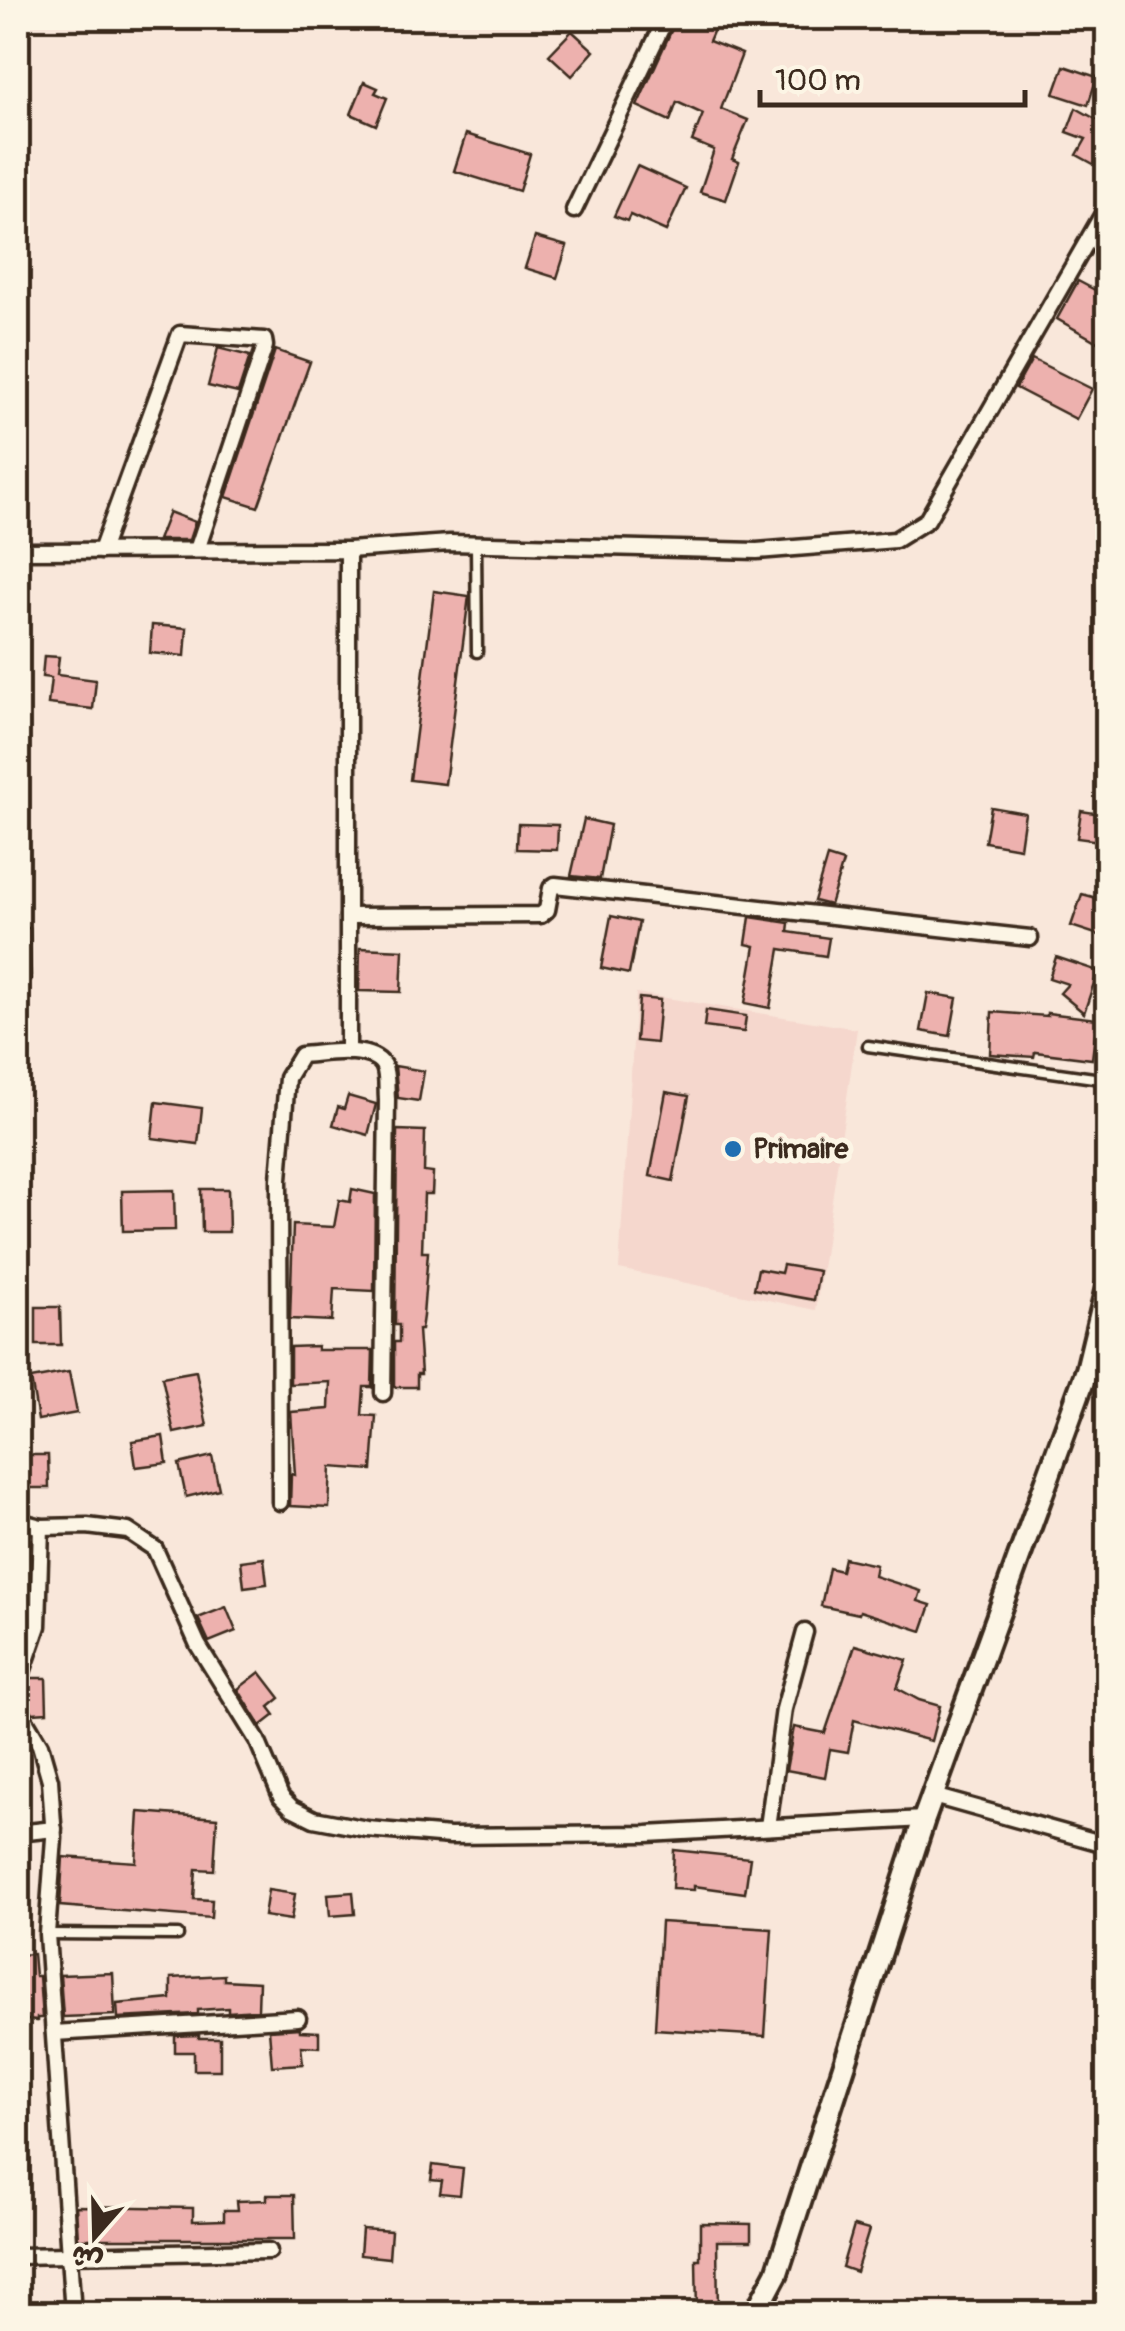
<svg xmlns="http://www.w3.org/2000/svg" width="1125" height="2331" font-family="Pangolin,'Playpen Sans Arabic',sans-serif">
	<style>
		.built { fill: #f5d7cd }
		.building { fill: #edb1ae; stroke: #3b2a1e; stroke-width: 2.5 }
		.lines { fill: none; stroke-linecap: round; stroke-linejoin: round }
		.lane-casing { stroke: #3b2a1e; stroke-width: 15 }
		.street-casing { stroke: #3b2a1e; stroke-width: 21 }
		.secondary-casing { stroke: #3b2a1e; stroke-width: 28 }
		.lane { stroke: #fcf5e5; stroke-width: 8 }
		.street { stroke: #fcf5e5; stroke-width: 14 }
		.secondary { stroke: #fcf5e5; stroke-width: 20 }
		.poi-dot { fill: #1f6fb2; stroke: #fcf5e5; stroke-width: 4 }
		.labels { text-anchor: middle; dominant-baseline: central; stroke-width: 10; stroke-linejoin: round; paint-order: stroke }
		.poi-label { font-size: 28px; font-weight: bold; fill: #3b2a1e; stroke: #fcf5e5; text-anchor: start }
	</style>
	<rect width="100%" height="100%" fill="#f9e7da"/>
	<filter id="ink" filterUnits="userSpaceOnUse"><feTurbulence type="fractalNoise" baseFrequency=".01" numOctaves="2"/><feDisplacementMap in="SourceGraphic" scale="20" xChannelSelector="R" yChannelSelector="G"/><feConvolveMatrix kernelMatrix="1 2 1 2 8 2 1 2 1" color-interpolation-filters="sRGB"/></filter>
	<g filter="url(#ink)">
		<polygon class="built" points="636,993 857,1029 816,1310 619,1269"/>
		<g class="building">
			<polygon points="677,18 719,18 709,41 742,54 721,109 748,120 732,159 739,162 726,200 700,192 714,150 692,141 703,114 677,102 670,121 637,106"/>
			<polygon points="572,31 594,51 572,76 549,55"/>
			<polygon points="1064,66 1097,77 1088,105 1054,94"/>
			<polygon points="364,82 378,88 375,93 387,98 376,125 351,114"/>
			<polygon points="1076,108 1108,126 1108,172 1077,155 1086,139 1067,132"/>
			<polygon points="466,134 530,154 519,191 454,171"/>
			<polygon points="637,166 686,188 666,231 630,215 627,221 614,216"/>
			<polygon points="535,237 567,246 557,278 525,268"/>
			<polygon points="1078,281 1108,297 1108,348 1057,319"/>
			<polygon points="218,348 250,356 238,393 208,386"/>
			<polygon points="275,350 310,362 258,507 226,497"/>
			<polygon points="1032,359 1092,389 1076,419 1016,388"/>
			<polygon points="169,512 195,522 189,540 158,540"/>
			<polygon points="434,591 469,596 445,784 410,780"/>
			<polygon points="152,625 187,628 185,656 150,653"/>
			<polygon points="44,656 59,657 57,675 96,680 93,709 48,704 51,678 42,677"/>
			<polygon points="991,807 1025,813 1020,848 985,842"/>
			<polygon points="1081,811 1108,815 1108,842 1077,838"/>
			<polygon points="584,819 610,825 600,879 571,876"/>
			<polygon points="518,824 558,825 557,850 517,849"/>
			<polygon points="827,857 843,862 830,905 814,901"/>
			<polygon points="1082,894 1108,901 1108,938 1071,926"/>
			<polygon points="611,916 639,922 629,974 601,968"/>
			<polygon points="750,917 789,923 788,932 829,938 826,956 780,949 770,1008 745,1003 755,946 746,944"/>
			<polygon points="18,928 30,928 31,980 18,981"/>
			<polygon points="360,948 403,950 401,992 359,991"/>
			<polygon points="1056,957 1098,971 1084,1013 1060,993 1068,984 1049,978"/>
			<polygon points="928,993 957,998 950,1036 921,1031"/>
			<polygon points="639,998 660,1000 656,1043 636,1041"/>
			<polygon points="706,1010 746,1016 744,1032 704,1027"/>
			<polygon points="992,1012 1047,1016 1047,1013 1097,1019 1092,1059 1035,1052 1034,1057 990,1054"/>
			<polygon points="395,1066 424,1071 419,1101 398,1098"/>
			<polygon points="666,1092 689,1096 673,1181 650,1176"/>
			<polygon points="348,1096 376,1104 368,1135 333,1125 338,1107 344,1109"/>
			<polygon points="156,1102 202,1108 198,1144 152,1138"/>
			<polygon points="397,1130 425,1131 424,1172 433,1173 432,1194 424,1194 422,1252 428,1252 423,1316 421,1330 418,1330 421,1374 417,1374 417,1387 394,1387 394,1342 399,1342 399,1325 395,1325"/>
			<polygon points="201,1189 228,1189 229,1232 202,1232"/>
			<polygon points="352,1189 375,1194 374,1291 334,1289 332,1321 290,1319 293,1225 334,1227 339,1200 350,1202"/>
			<polygon points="174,1190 175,1230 123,1231 122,1191"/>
			<polygon points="783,1265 819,1271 814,1300 754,1289 758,1269 781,1273"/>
			<polygon points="36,1307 60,1307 61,1345 36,1345"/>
			<polygon points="317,1346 317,1350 373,1350 372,1387 364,1387 362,1415 376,1416 372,1470 331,1467 329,1508 290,1506 291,1474 295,1475 291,1412 329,1409 330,1382 290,1384 290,1347"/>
			<polygon points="196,1371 207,1426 174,1433 162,1377"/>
			<polygon points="69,1372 77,1413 38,1420 31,1379"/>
			<polygon points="163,1436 167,1463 136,1467 132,1441"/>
			<polygon points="25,1455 48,1455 49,1488 25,1488"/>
			<polygon points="212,1456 219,1489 186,1497 179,1464"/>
			<polygon points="264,1558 267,1584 244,1587 241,1561"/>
			<polygon points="844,1558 876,1565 874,1576 921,1591 918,1601 931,1605 922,1631 860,1611 859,1614 821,1606 829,1568 841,1571"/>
			<polygon points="226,1607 236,1631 209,1642 198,1618"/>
			<polygon points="855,1645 907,1660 897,1688 919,1700 940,1706 931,1741 854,1720 848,1752 830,1749 825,1777 786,1770 794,1727 825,1733"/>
			<polygon points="260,1672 280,1698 269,1707 275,1715 261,1726 238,1689"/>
			<polygon points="31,1678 46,1678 47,1712 33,1713 25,1700"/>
			<polygon points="139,1812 217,1818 214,1870 196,1869 194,1899 212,1900 211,1918 60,1906 63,1857 136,1862"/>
			<polygon points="674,1850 750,1858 745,1893 694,1886 694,1890 672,1889"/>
			<polygon points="268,1890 295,1894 291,1920 264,1916"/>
			<polygon points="353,1892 355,1914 330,1916 328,1894"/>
			<polygon points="661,1922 772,1929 765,2036 655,2029"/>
			<polygon points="33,1954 35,1976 39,1976 42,2018 37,2018 37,2021 18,2019 18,1955"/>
			<polygon points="113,1973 115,2015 63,2017 60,1975"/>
			<polygon points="224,1975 224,1980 259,1982 258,2010 228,2012 228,2008 198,2010 198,2014 118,2018 117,2004 171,1999 171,1978"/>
			<polygon points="300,2028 300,2031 319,2032 319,2047 301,2046 303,2064 272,2066 269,2030"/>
			<polygon points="199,2035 199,2038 220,2038 220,2070 194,2070 194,2052 175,2052 175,2036"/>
			<polygon points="433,2165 463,2169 460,2195 440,2193 442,2181 431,2180"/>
			<polygon points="267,2195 294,2195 295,2239 78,2239 76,2206 193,2208 193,2221 224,2220 224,2210 238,2210 237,2201 267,2200"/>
			<polygon points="700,2223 751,2224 751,2241 717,2241 718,2314 697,2314 696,2259 700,2259"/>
			<polygon points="854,2226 869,2230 856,2272 842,2267"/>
			<polygon points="362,2229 391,2231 389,2258 360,2255"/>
		</g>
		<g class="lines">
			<defs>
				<g id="lane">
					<polyline points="476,544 477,652"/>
					<polyline points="868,1046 1108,1080"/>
					<polyline points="47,1934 178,1935"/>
				</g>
				<g id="street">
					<polyline points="574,210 666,18"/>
					<polyline points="348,550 450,543 757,551 895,540 927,520 1107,207"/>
					<polyline points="18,551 348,550 348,1052"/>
					<polyline points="101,551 180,334 264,340 265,346 197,550"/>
					<polyline points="348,916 541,915 547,910 551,888 555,885 1030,938"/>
					<path d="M280 1502 279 1179 287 1078 301 1055C322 1054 369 1044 383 1065 388 1074 386 1089 387 1099L383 1393"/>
					<polyline points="18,1521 41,1527 38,1626 18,1684"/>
					<polyline points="41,1527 87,1526 128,1531 155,1549 198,1645 257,1740 281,1797 292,1808 314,1819 367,1829 450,1836 647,1834 924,1819"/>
					<polyline points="18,1708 40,1745 50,1780 54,1838 47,1934 73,2314"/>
					<polyline points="933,1796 1108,1845"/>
					<polyline points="768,1827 784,1709 805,1632"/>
					<polyline points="18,1833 54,1829"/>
					<polyline points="54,2033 298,2018"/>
					<polyline points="18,2256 269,2251"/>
				</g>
				<polyline id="secondary" points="755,2314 777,2273 924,1819 1087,1370 1108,1283"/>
			</defs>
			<use href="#lane" class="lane-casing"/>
			<use href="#street" class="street-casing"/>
			<use href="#secondary" class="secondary-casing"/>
			<use href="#lane" class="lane"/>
			<use href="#street" class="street"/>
			<use href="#secondary" class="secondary"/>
		</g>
	</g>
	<circle class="poi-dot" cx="733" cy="1149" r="10"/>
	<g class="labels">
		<g class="poi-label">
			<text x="753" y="1149">Primaire</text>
		</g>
	</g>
	<rect width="1125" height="2331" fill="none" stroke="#fcf5e5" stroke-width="60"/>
	<rect x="30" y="30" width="1065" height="2271" fill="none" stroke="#3b2a1e" stroke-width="4" filter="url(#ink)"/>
	<g transform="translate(95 2236) rotate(200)" stroke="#fcf5e5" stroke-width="8" paint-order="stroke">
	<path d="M0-8L18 38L0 25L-18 38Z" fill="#3b2a1e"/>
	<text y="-15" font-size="28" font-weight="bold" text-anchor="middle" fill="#3b2a1e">ش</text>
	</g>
	<path d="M760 90v15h265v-15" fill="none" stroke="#3b2a1e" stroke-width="5"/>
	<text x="775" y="90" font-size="30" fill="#3b2a1e" stroke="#fcf5e5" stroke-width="8" paint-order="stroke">100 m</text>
</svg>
